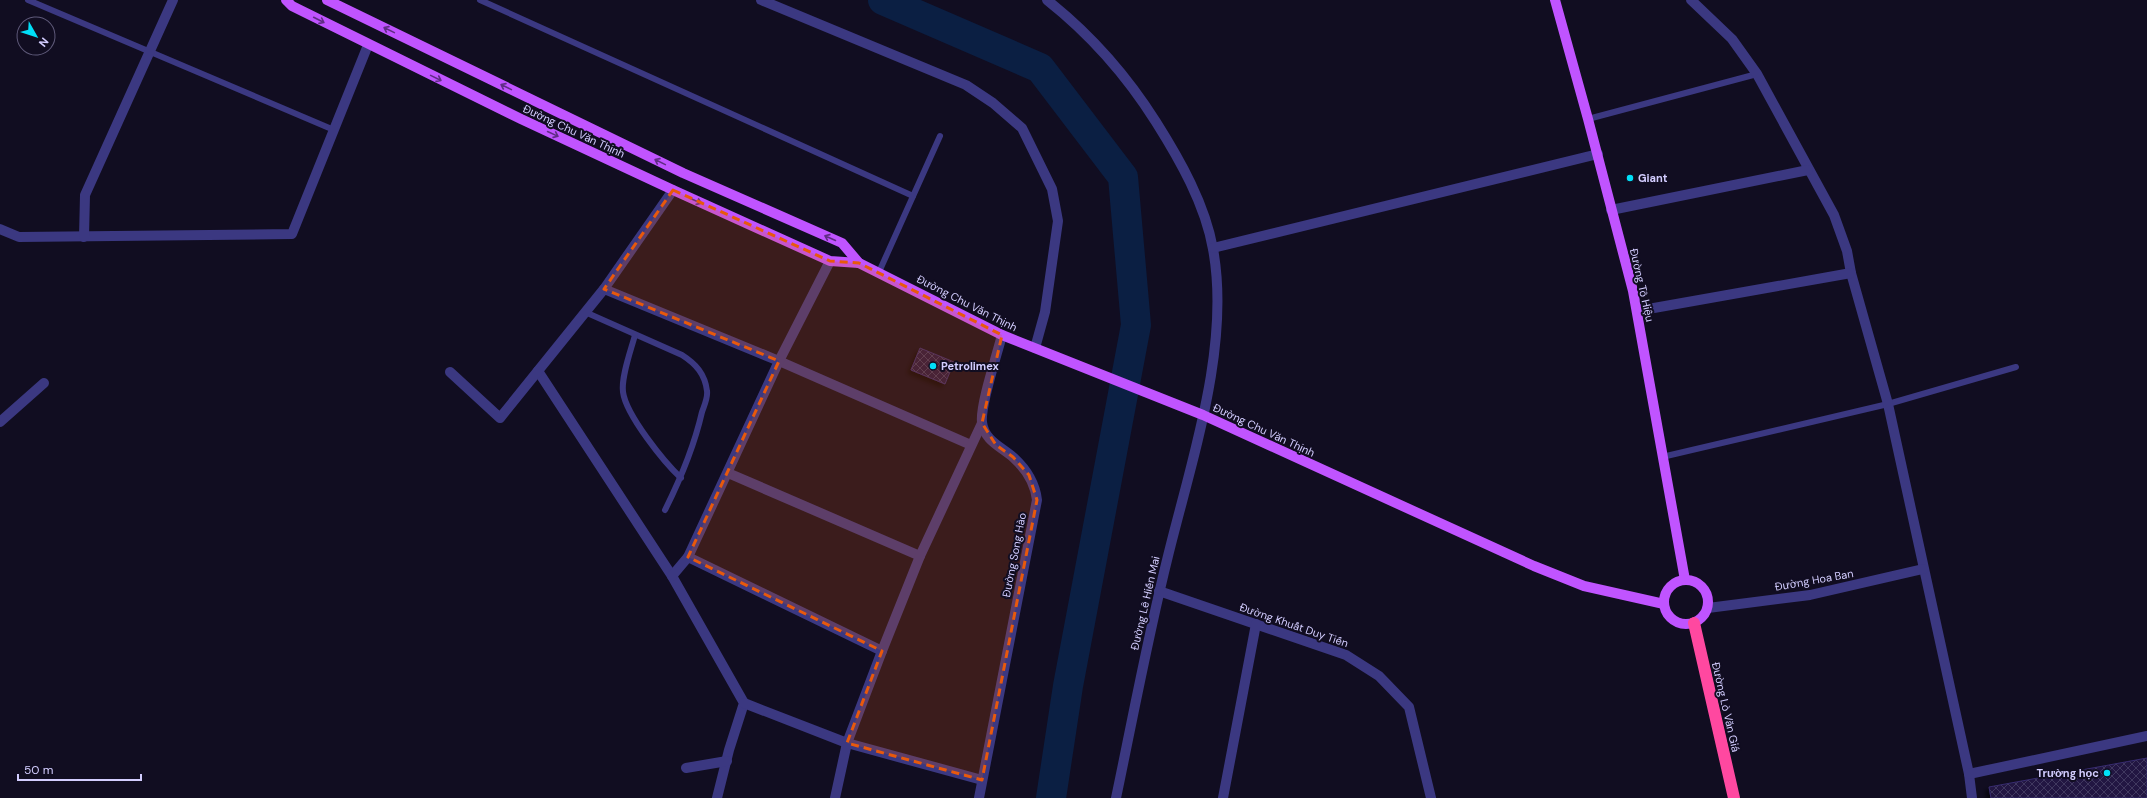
<svg xmlns="http://www.w3.org/2000/svg" width="2147" height="798" font-family="'DM Sans',sans-serif">
	<style>
		.lines { fill: none; stroke-linecap: round; stroke-linejoin: round }
		.river { stroke: #0b1f43; stroke-width: 30 }
		.building { fill: url(#building-cross-hatch); stroke: #382b6f; filter: url(#shadow) }
		.lane { stroke: #3b3881; stroke-width: 6 }
		.street { stroke: #3b3881; stroke-width: 10 }
		.primary { stroke: #c054ff; stroke-width: 10 }
		.highway { stroke: #ff48a0; stroke-width: 12 }
		.oneway { stroke: #602d85 }
		.marked { fill: #e8590c; fill-opacity: 0.2; stroke: #e8590c; stroke-width: 3; stroke-dasharray: 8 5; stroke-linejoin: round }
		.poi-dot { fill: #00dff8; stroke: #110d21; stroke-width: 1.5 }
		.labels { text-anchor: middle; dominant-baseline: central; stroke-width: 4; stroke-linejoin: round; paint-order: stroke }
		.street-label { font-size: 11px; fill: #d3cdff; stroke: #110d21 }
		.poi-label { font-size: 11px; font-weight: bold; fill: #d3cdff; stroke: #110d21; text-anchor: start }
	</style>
	<defs>
		<pattern id="building-cross-hatch" width="8" height="8" patternUnits="userSpaceOnUse"><rect width="8" height="8" fill="#211942"/><path d="M0 0l8 8M0 8l8-8" fill="none" stroke="#40395e"/></pattern>
		<filter id="shadow"><feDropShadow dx="-3.5" dy="3.5" stdDeviation="2" flood-color="#0009"/></filter>
	</defs>
	<rect width="100%" height="100%" fill="#110d21"/>
	<g class="lines">
		<polyline class="river" points="883,0 1040,68 1123,177 1136,325 1068,686 1051,798"/>
	</g>
	<g class="building">
		<polygon points="920,348 954,362 945,384 911,370"/>
		<polygon points="2147,758 2147,798 1991,798 1989,787"/>
	</g>
	<g class="lines">
		<g class="lane">
			<polyline points="28,0 334,130"/>
			<polyline points="480,0 913,196"/>
			<polyline points="1588,119 1757,74"/>
			<polyline points="879,272 940,136"/>
			<path d="M585 312 682 355C696 364 705 374 707 391 708 398 704 406 702 412 694 447 681 478 665 510"/>
			<path d="M635 335C631 350 621 377 623 392 626 415 664 462 681 478"/>
			<polyline points="1662,457 1888,404 2016,367"/>
		</g>
		<g class="street">
			<polyline points="761,0 966,85 993,103 1022,128 1052,189 1058,221 1045,312 1035,348"/>
			<path d="M1047 0C1090 34 1127 76 1156 122 1180 160 1205 204 1213 249 1231 346 1191 462 1168 556 1148 636 1133 717 1116 798"/>
			<polyline points="1691,0 1732,39 1757,74 1834,215 1847,251 1851,273 1888,404 1969,774 1972,798"/>
			<polyline points="1611,210 1808,170"/>
			<polyline points="0,229 19,237 292,234 368,45"/>
			<polyline points="84,237 85,195 173,0"/>
			<polyline points="1213,248 1598,154"/>
			<polyline points="604,289 673,190"/>
			<polyline points="1637,311 1851,273"/>
			<polyline points="538,371 672,576 744,703 729,750 717,798"/>
			<polyline points="450,372 500,418 604,289 779,361 971,445"/>
			<polyline points="0,422 44,383"/>
			<polyline points="728,473 920,556"/>
			<polyline points="688,557 882,651"/>
			<polyline points="672,576 688,557 779,361 830,261"/>
			<polyline points="1159,591 1346,655 1379,676 1409,707 1431,798"/>
			<polyline points="1708,608 1810,595 1923,569"/>
			<polyline points="744,703 847,743 982,780"/>
			<polyline points="686,768 727,761"/>
			<polyline points="1969,774 2147,736"/>
			<polyline points="835,798 847,743 882,651 920,556 982,423"/>
			<path d="M979 798 1037 500C1035 483 1027 470 1014 458 1002 447 984 441 982 422 980 405 997 355 1002 335"/>
			<polyline points="1223,798 1256,624"/>
		</g>
		<g class="primary">
			<polyline points="286,0 292,6 521,119 673,190 830,261 859,263"/>
			<polyline points="327,0 683,173 842,243 859,263 1002,335 1203,415 1534,566 1584,586 1664,604"/>
			<polyline points="1555,0 1588,119 1633,291 1685,580"/>
			<circle cx="1686" cy="602" r="22"/>
		</g>
		<polyline class="highway" points="1694,623 1734,798"/>
	</g>
	<defs><path id="oneway-shaft" d="M-6 0H5M1.5-3L5.5 0L1.5 3" fill="none" stroke-width="1.6" stroke-linecap="round" stroke-linejoin="round"/></defs>
	<g class="oneway">
		<use href="#oneway-shaft" transform="translate(319 20) rotate(27)"/>
		<use href="#oneway-shaft" transform="translate(389 30) rotate(-154)"/>
		<use href="#oneway-shaft" transform="translate(436 78) rotate(26)"/>
		<use href="#oneway-shaft" transform="translate(506 87) rotate(-154)"/>
		<use href="#oneway-shaft" transform="translate(553 134) rotate(25)"/>
		<use href="#oneway-shaft" transform="translate(660 162) rotate(-154)"/>
		<use href="#oneway-shaft" transform="translate(696 201) rotate(24)"/>
		<use href="#oneway-shaft" transform="translate(830 238) rotate(-156)"/>
	</g>
	<path class="marked" d="M673 190 830 261 859 263 1002 335 982 423 996 445 1013 457 1029 475 1037 500 982 780 847 743 882 651 688 557 779 361 604 289Z"/>
	<g class="poi-dot">
		<circle cx="1630" cy="178" r="4"/>
		<circle cx="933" cy="366" r="4"/>
		<circle cx="2107" cy="773" r="4"/>
	</g>
	<g class="labels">
		<g class="street-label">
			<text transform="translate(574 131) rotate(25)">Đường Chu Văn Thịnh</text>
			<text transform="translate(1642 285) rotate(77)">Đường Tô Hiệu</text>
			<text transform="translate(967 303) rotate(27)">Đường Chu Văn Thịnh</text>
			<text transform="translate(1264 430) rotate(25)">Đường Chu Văn Thịnh</text>
			<text transform="translate(1014 555) rotate(-79)">Đường Song Hào</text>
			<text transform="translate(1814 580) rotate(-10)">Đường Hoa Ban</text>
			<text transform="translate(1145 603) rotate(-77)">Đường Lê Hiến Mai</text>
			<text transform="translate(1294 625) rotate(19)">Đường Khuất Duy Tiến</text>
			<text transform="translate(1726 707) rotate(77)">Đường Lò Văn Giá</text>
		</g>
		<g class="poi-label">
			<text x="1638" y="178">Giant</text>
			<text x="941" y="366">Petrolimex</text>
			<text x="2099" y="773" text-anchor="end">Trường học</text>
		</g>
	</g>
	<g transform="translate(36 36) rotate(129)"><circle r="19" fill="#110d21" stroke="#5f5a7a"/>
	<path d="M0-3L7 15L0 10L-7 15Z" fill="#00dff8"/>
	<text y="-6" font-size="11" font-weight="bold" text-anchor="middle" fill="#d3cdff">N</text>
	</g>
	<path d="M18 774v6h123v-6" fill="none" stroke="#d3cdff" stroke-width="2"/>
	<text x="24" y="774" font-size="12" fill="#d3cdff" stroke="#110d21" stroke-width="3" paint-order="stroke">50 m</text>
</svg>
